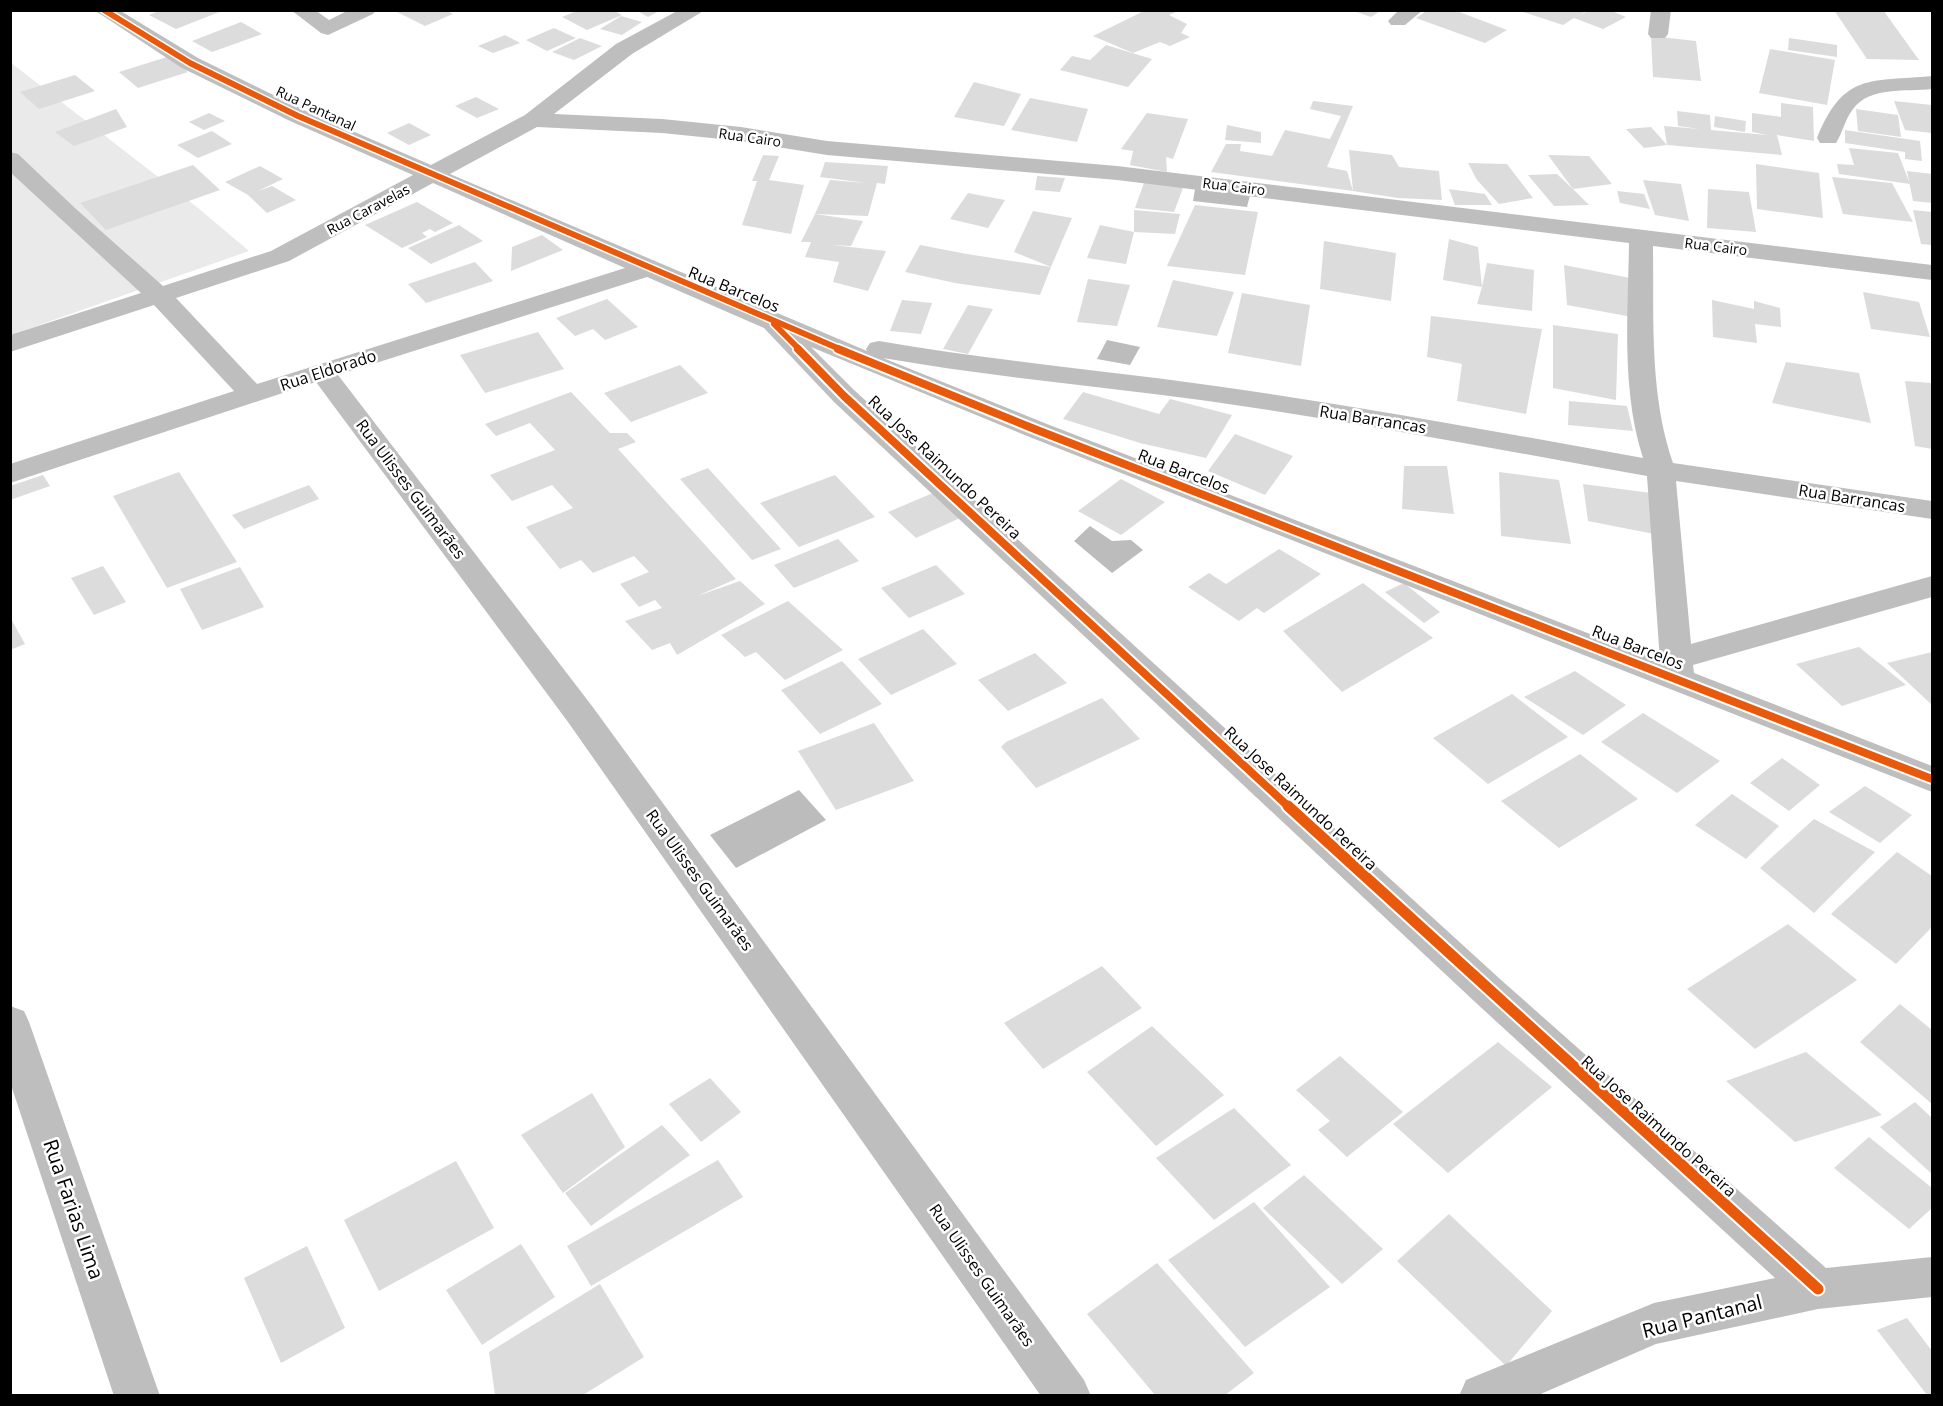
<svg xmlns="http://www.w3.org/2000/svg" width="1943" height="1406" font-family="'Open Sans',sans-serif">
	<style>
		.green { fill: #eaeaea }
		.water { fill: #bcbcbc }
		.building { fill: #dcdcdc }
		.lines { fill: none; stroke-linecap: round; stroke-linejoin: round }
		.minor { fill: #bebebe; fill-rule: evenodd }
		.cycleway-far2-casing { stroke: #fff; stroke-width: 9 }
		.cycleway-far1-casing { stroke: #fff; stroke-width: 12 }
		.cycleway-casing { stroke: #fff; stroke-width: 15 }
		.cycleway-far2 { stroke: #e8590c; stroke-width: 6 }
		.cycleway-far1 { stroke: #e8590c; stroke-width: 8 }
		.cycleway { stroke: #e8590c; stroke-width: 11 }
		.labels { text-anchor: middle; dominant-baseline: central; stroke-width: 5; stroke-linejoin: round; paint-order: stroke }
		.far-street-label { font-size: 14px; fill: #000; stroke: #fff }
		.street-label { font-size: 16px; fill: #000; stroke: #fff }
		.near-street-label { font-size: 20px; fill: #000; stroke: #fff }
	</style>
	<rect width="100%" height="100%" fill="#fff"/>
	<polygon class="green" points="10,62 198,208 249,251 11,335"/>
	<g class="water">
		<polygon points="1195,189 1250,195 1247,207 1193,201"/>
		<polygon points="1107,340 1140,347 1130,365 1097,359"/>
		<polygon points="1090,526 1112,541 1131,540 1143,550 1112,573 1074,541"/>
		<polygon points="799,790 826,820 736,868 710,835"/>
	</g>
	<g class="building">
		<polygon points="161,10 222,10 222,11 176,29 149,15"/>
		<polygon points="393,10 446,10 453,14 425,26"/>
		<polygon points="579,10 613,10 622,15 587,30 562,17"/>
		<polygon points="636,10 661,10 648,17"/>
		<polygon points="1146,10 1180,10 1169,15 1187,24 1181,33 1190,37 1170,46 1160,42 1133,53 1093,36"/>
		<polygon points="1351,10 1382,10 1371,17"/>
		<polygon points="1428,10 1454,10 1507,30 1485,43 1416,18"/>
		<polygon points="1587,10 1579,16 1589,10 1609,10 1626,17 1603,29 1574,18 1563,25 1520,11"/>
		<polygon points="1834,10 1883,10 1919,60 1867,59"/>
		<polygon points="621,16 642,22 622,35 600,29"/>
		<polygon points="241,22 262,34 212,52 192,41"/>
		<polygon points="554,28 576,38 547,51 526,40"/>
		<polygon points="505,35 520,43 493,53 478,46"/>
		<polygon points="1651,36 1696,41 1701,81 1653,77"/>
		<polygon points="580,38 602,46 574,60 552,52"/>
		<polygon points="1789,38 1837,45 1837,57 1788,50"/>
		<polygon points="1106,45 1152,59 1128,87 1060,70 1072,56 1090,60"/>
		<polygon points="1770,49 1835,60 1827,105 1759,93"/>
		<polygon points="170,56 188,72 138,88 119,72"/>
		<polygon points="75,75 95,91 39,109 20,92"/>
		<polygon points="974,82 1021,94 1004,126 954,117"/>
		<polygon points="476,97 499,109 477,118 455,106"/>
		<polygon points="1030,98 1088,109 1077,142 1011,130"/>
		<polygon points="1313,101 1353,106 1327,167 1347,171 1353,191 1211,172 1226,144 1241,144 1240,151 1272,156 1285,130 1330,139 1341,116 1310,109"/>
		<polygon points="1894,101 1932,105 1932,133 1905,130"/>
		<polygon points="1781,103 1813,107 1814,141 1777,135 1782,155 1667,145 1664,126 1700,129 1678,126 1677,111 1710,115 1711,130 1767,135 1752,132 1752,113 1781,117"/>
		<polygon points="116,109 127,127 74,146 55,132"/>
		<polygon points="1856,109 1898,115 1901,137 1858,131"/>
		<polygon points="209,113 225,121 204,130 189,122"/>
		<polygon points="1147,113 1188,119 1173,159 1166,157 1167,172 1130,165 1133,151 1121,149"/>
		<polygon points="1715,116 1746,121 1745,132 1714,127"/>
		<polygon points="409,123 431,135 409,145 387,133"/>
		<polygon points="1227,125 1261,132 1261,143 1225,140"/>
		<polygon points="1651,127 1667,145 1644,148 1626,129"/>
		<polygon points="1845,130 1920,141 1922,161 1905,159 1905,152 1845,143"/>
		<polygon points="212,131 232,144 198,158 177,145"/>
		<polygon points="1849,148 1898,153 1910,184 1839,174 1837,164 1854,165"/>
		<polygon points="1349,150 1392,155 1399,167 1439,171 1442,200 1398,198 1353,191"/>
		<polygon points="763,155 779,156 769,180 804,185 791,234 742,225 757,181 752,181"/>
		<polygon points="1548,155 1589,156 1612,184 1573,189"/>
		<polygon points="825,162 888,166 885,184 877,183 868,216 815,214 830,180 867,183 820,177"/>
		<polygon points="1468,163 1507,164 1533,198 1499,204 1477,180"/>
		<polygon points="1756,164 1819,173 1823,218 1757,209"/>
		<polygon points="193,165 220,190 106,230 80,203"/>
		<polygon points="260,166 283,179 258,191 272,186 296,200 267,213 248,195 225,182"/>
		<polygon points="1907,171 1932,174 1932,203 1913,201"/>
		<polygon points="1557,174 1574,190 1589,205 1554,206 1528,175"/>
		<polygon points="1037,176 1065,178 1060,192 1035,190"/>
		<polygon points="1832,177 1892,183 1913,222 1843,214"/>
		<polygon points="1145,180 1184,185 1174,212 1135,208"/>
		<polygon points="1643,180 1681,184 1689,221 1655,215"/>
		<polygon points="1449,189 1485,194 1492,205 1455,205"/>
		<polygon points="1708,189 1749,192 1756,232 1707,228"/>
		<polygon points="1617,191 1644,194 1650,209 1620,203"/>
		<polygon points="968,193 1005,200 988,228 950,219"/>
		<polygon points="417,202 453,223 435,232 430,229 422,233 427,237 402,248 365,225"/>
		<polygon points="1195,205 1258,212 1245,275 1167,266"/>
		<polygon points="1134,210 1180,214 1175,234 1134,232"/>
		<polygon points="1913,210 1932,212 1932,245 1921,244"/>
		<polygon points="1033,211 1072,218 1051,267 1014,252"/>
		<polygon points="815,214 863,221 851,246 832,245 886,251 868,291 833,282 839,262 805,257 811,242 801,242"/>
		<polygon points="459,225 483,241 431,264 408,248"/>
		<polygon points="1100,225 1134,232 1126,264 1087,258"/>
		<polygon points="542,235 563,250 511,271 512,247"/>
		<polygon points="1449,239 1478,247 1482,287 1487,263 1534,270 1532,311 1477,304 1482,287 1443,280"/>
		<polygon points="1324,241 1396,253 1391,301 1320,289"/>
		<polygon points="920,245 967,254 1051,267 1040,295 955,283 905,272"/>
		<polygon points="475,262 493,281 426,303 408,284"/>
		<polygon points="1564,265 1630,278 1643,319 1567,305"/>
		<polygon points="1088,279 1130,285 1117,326 1077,322"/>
		<polygon points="1173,280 1234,292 1217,336 1157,327"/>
		<polygon points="1863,292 1919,302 1930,337 1871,329"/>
		<polygon points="1242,293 1310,305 1301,366 1228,353"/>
		<polygon points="607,299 638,327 605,340 593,329 575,336 556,318"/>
		<polygon points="902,300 932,303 921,334 890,331"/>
		<polygon points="1712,300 1754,309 1754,301 1780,308 1781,327 1755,324 1757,343 1713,337"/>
		<polygon points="968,305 993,309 968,354 943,349"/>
		<polygon points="1431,316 1542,329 1526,414 1457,401 1462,364 1427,357"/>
		<polygon points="1553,325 1618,334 1616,400 1553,388"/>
		<polygon points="538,332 564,369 485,393 460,355"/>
		<polygon points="1786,362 1859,373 1871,423 1772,403"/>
		<polygon points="680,365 708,393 631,422 604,393"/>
		<polygon points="1905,381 1932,383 1932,449 1915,446"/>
		<polygon points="571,392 610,433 627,433 636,442 618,449 736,579 697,596 740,581 765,604 677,655 670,643 652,650 625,621 662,608 655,600 639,607 620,584 649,572 634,556 593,573 581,560 560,569 526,527 573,508 552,485 512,501 490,475 555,450 530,423 496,436 485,424"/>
		<polygon points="1083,392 1159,414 1170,399 1232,415 1206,458 1140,443 1063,419"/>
		<polygon points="1569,401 1627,406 1633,431 1568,425"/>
		<polygon points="1235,434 1293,456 1265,495 1208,471"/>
		<polygon points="1404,466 1447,466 1454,514 1402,509"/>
		<polygon points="708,468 781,549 752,560 680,479"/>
		<polygon points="179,472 237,562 167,588 113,496"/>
		<polygon points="1499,472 1559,480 1571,544 1501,536"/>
		<polygon points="43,475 50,486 10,500 10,486"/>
		<polygon points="835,475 875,517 799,547 760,503"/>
		<polygon points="1121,479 1165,502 1121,535 1078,511"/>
		<polygon points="1583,484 1651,493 1654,534 1588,521"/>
		<polygon points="309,485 319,499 244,529 232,515"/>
		<polygon points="933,493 960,518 916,538 888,512"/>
		<polygon points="838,539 859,561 794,588 774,565"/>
		<polygon points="1279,549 1321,574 1264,613 1257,608 1239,621 1188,587 1209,573 1226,584"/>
		<polygon points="936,565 965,594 909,618 881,588"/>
		<polygon points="103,566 126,602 94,615 71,578"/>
		<polygon points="240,567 264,607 202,630 180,589"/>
		<polygon points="1363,583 1433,638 1342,692 1283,631"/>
		<polygon points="1404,583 1440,612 1424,623 1385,592"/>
		<polygon points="788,601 843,650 785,680 756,652 745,657 721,635"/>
		<polygon points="10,617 25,644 10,650"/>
		<polygon points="923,629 957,664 891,695 858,659"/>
		<polygon points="1859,647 1906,685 1842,706 1796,664"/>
		<polygon points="1932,652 1932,705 1887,663"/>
		<polygon points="1035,653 1067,683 1008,711 978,680"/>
		<polygon points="842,661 882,704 820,734 781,690"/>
		<polygon points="1575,671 1626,705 1583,735 1524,697"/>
		<polygon points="1512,694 1568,737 1488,784 1433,738"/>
		<polygon points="1102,698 1140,739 1036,788 1001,747 1006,742"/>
		<polygon points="1643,713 1720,761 1677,793 1601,742"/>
		<polygon points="874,723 914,781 836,810 798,751"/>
		<polygon points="1580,754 1638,799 1559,848 1501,801"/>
		<polygon points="1782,758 1820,785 1789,811 1750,783"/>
		<polygon points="1865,786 1912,815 1880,843 1829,812"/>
		<polygon points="1732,794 1779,826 1746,859 1695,825"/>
		<polygon points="1814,819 1875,852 1814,913 1760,868"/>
		<polygon points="1897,852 1932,876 1932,927 1896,964 1831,914"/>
		<polygon points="1788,924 1857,980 1755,1049 1687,989"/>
		<polygon points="1102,966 1142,1008 1043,1069 1004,1023"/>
		<polygon points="1900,1004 1932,1030 1932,1104 1860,1042"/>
		<polygon points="1152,1026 1224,1095 1156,1146 1087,1072"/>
		<polygon points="1498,1042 1552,1087 1448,1173 1393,1124"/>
		<polygon points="1806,1052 1882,1115 1795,1142 1726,1081"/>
		<polygon points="1340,1056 1403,1112 1347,1157 1318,1130 1330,1121 1296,1090"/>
		<polygon points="710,1078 741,1112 701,1142 669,1104"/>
		<polygon points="592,1093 625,1147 563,1193 521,1135"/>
		<polygon points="1915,1102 1932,1118 1932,1174 1880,1127"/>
		<polygon points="1234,1108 1291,1165 1214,1220 1156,1158"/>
		<polygon points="662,1125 690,1155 591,1226 565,1193"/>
		<polygon points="1869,1137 1932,1188 1932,1208 1909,1229 1834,1168"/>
		<polygon points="718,1160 743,1197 591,1286 567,1246"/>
		<polygon points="456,1161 494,1228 379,1291 344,1220"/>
		<polygon points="1304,1175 1383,1249 1342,1284 1263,1208"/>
		<polygon points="1254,1202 1330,1287 1245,1347 1168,1260"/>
		<polygon points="1449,1214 1552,1311 1506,1366 1397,1261"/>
		<polygon points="521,1244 555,1297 482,1345 446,1290"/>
		<polygon points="307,1246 345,1328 281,1363 244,1278"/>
		<polygon points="1157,1263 1254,1373 1225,1395 1155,1395 1087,1314"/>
		<polygon points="600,1284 644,1357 583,1395 495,1395 489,1352"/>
		<polygon points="1907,1318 1932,1351 1932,1395 1927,1395 1877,1330"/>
	</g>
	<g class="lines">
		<g class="minor">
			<path d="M94 10H119L198 58 306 111 431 165 525 115 616 44 679 10H705L632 54 554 114 662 119 741 127 827 141 1117 166 1932 265V280L1653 246C1654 318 1649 393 1673 463L1932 501V519L1676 481 1691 644 1932 576V597L1693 665 1694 673 1932 766V792L1027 436 811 347 854 390 1500 979 1826 1268 1932 1257V1297L1818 1309 1656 1344 1536 1396H1459L1466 1380 1654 1303 1775 1278 1474 1001 834 402 764 328 647 277 338 375 592 706 1084 1380 1091 1396H1041L568 722 316 382 10 483V464L234 391 154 305 10 352V335L141 293 10 172V152L18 154 76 209 163 286 271 251 413 175 290 121 182 68ZM537 127 662 133 741 141 827 155 1117 180 1629 243C1628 313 1621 390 1643 458 1498 432 1353 405 1208 385 1098 370 988 360 879 341L870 343 866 349 867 351 450 174ZM433 183 625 268 257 384 176 298 289 261ZM883 358C991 377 1100 386 1208 401 1355 422 1501 450 1647 476L1660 661 1047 424Z"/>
			<polygon points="291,10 315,10 329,20 349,10 376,10 373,14 328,35 321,33"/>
			<polygon points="1399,10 1423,10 1405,25 1391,25 1388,21"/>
			<polygon points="1651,10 1671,10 1668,34 1665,38 1651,38 1648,34"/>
			<path d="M1932 76V89C1907 92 1870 86 1853 109 1845 119 1843 132 1836 143H1820L1817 138C1844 72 1870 82 1932 76Z"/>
			<polygon points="10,1006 24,1011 29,1022 160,1396 114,1396 10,1082"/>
		</g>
		<defs>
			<g id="cycleway-far2">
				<polyline points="104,10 190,63 298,116 842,350"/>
				<polyline points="774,324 800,350"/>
			</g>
			<g id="cycleway-far1">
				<polyline points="798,349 844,396 1290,808"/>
				<polyline points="838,349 1037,430 1932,779"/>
			</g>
			<polyline id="cycleway" points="1288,806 1818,1289"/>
		</defs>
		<use href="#cycleway-far2" class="cycleway-far2-casing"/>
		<use href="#cycleway-far1" class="cycleway-far1-casing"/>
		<use href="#cycleway" class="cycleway-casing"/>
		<use href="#cycleway-far2" class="cycleway-far2"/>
		<use href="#cycleway-far1" class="cycleway-far1"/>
		<use href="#cycleway" class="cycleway"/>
	</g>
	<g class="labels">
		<g class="far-street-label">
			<text transform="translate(316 108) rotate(25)">Rua Pantanal</text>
			<text transform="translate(750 137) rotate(8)">Rua Cairo</text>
			<text transform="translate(1234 186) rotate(7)">Rua Cairo</text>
			<text transform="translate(368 209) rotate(-28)">Rua Caravelas</text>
			<text transform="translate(1716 246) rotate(7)">Rua Cairo</text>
		</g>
		<g class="street-label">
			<text transform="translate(734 289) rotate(22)">Rua Barcelos</text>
			<text transform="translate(328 370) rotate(-18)">Rua Eldorado</text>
			<text transform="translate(1373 419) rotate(9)">Rua Barrancas</text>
			<text transform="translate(945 467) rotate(43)">Rua Jose Raimundo Pereira</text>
			<text transform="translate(1184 471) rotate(21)">Rua Barcelos</text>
			<text transform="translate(411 489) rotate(53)">Rua Ulisses Guimarães</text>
			<text transform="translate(1852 498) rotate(9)">Rua Barrancas</text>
			<text transform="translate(1638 647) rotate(21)">Rua Barcelos</text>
			<text transform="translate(1301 798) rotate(43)">Rua Jose Raimundo Pereira</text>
			<text transform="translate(700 880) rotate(54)">Rua Ulisses Guimarães</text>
			<text transform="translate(1659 1126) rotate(42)">Rua Jose Raimundo Pereira</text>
			<text transform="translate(982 1275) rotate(55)">Rua Ulisses Guimarães</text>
		</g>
		<g class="near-street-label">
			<text transform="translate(74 1209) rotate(71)">Rua Farias Lima</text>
			<text transform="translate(1702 1316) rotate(-14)">Rua Pantanal</text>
		</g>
	</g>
	<rect width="1943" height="1406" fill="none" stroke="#000000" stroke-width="24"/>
</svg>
